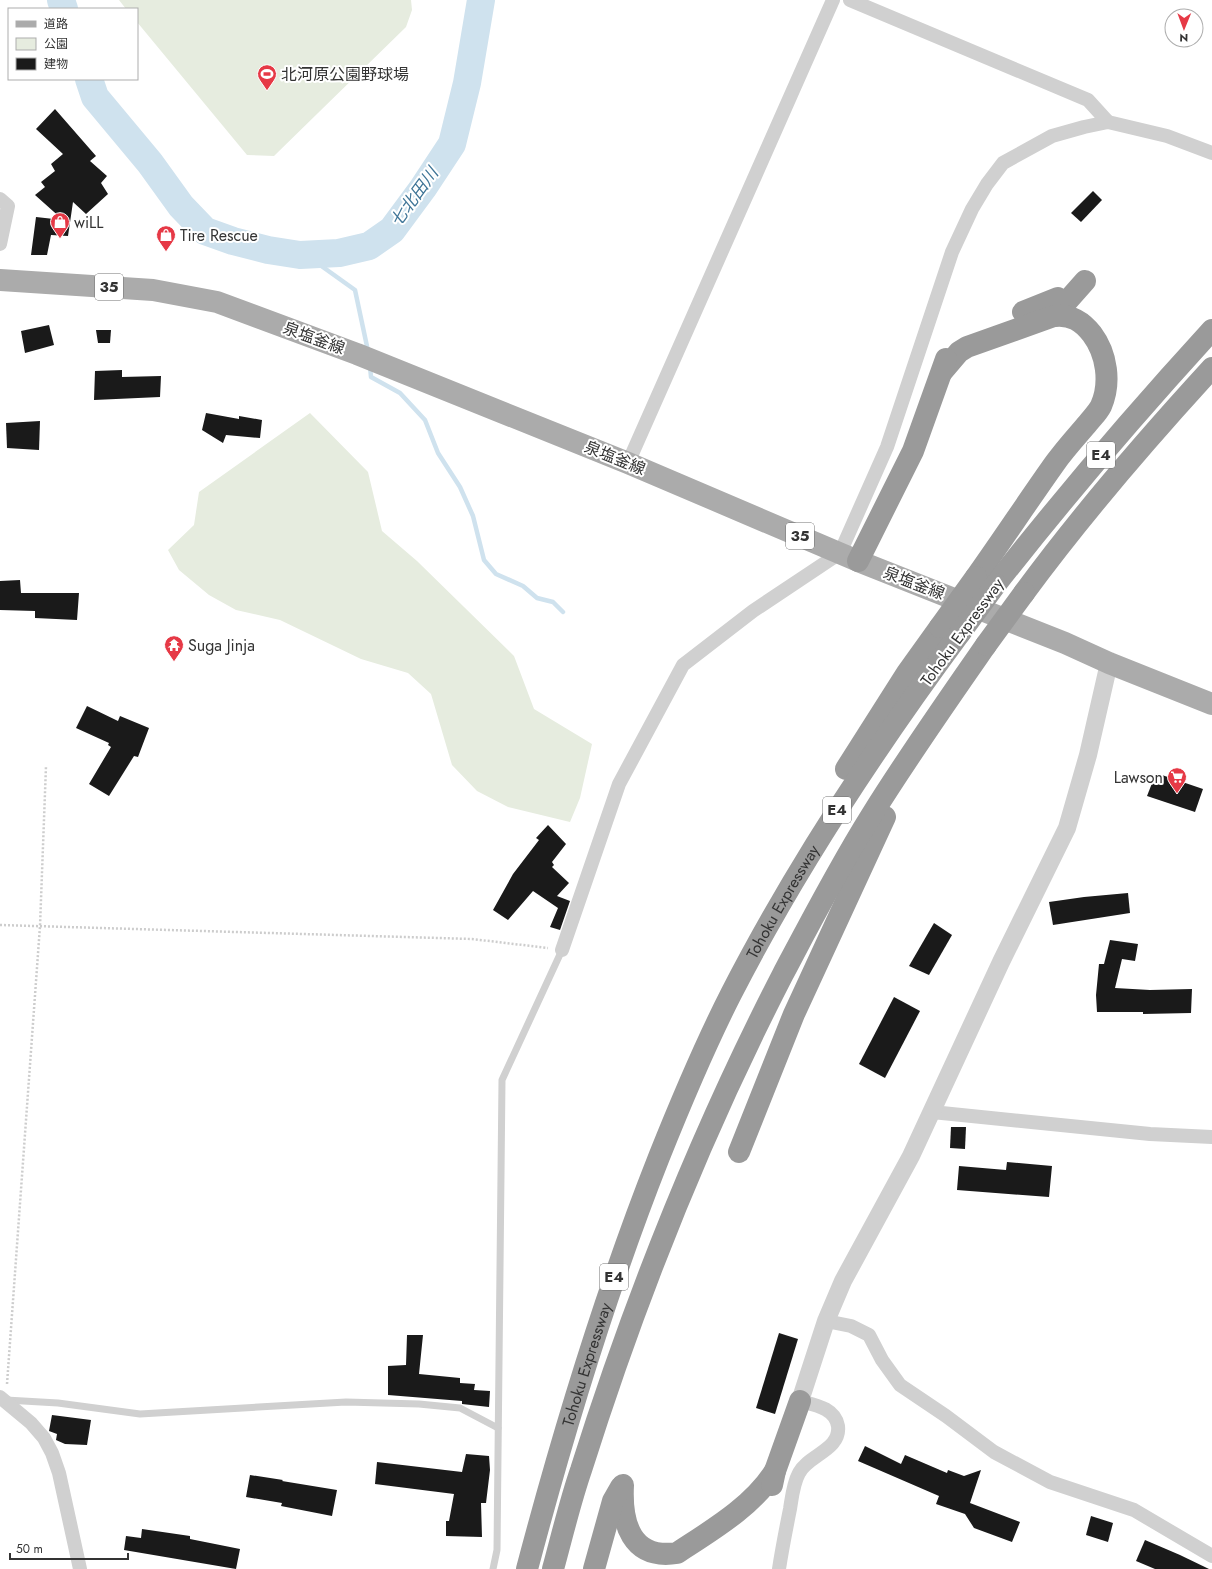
<svg xmlns="http://www.w3.org/2000/svg" width="1212" height="1569" font-family="Jost,'Noto Sans JP',sans-serif">
	<style>
		.green { fill: #e6ecdf }
		.lines { fill: none; stroke-linecap: round; stroke-linejoin: round }
		.stream { stroke: #cfe2ee; stroke-width: 4.5 }
		.river { stroke: #cfe2ee; stroke-width: 28 }
		.building { fill: #1a1a1a }
		.path { stroke: #cdcdcd; stroke-width: 2.5; stroke-dasharray: 2 2; stroke-linecap: butt }
		.service { stroke: #d0d0d0; stroke-width: 7 }
		.minor { stroke: #d0d0d0; stroke-width: 14 }
		.tertiary { stroke: #d0d0d0; stroke-width: 18 }
		.primary { stroke: #ababab; stroke-width: 22 }
		.motorway { stroke: #9a9a9a; stroke-width: 22 }
		.motorway-bridge { stroke: #9a9a9a; stroke-width: 22 }
		.labels { text-anchor: middle; dominant-baseline: central; stroke-width: 4; stroke-linejoin: round; paint-order: stroke }
		.shield { fill: #fff; stroke: #707070; stroke-width: 1 }
		.shield-label { font-size: 15px; font-weight: bold; fill: #333 }
		.poi-label { font-size: 16px; fill: #333; stroke: #fff; text-anchor: start }
		.street-label { font-size: 16px; fill: #333; stroke: #fff }
		.water-label { font-size: 17px; font-style: italic; fill: #3f7597; stroke: #fff }
	</style>
	<rect width="100%" height="100%" fill="#fff"/>
	<g class="green">
		<polygon points="119,0 411,0 412,10 406,27 274,156 247,155 137,22 137,9 126,9"/>
		<polygon points="310,413 368,472 382,531 417,561 514,656 534,709 592,744 580,798 570,822 508,807 477,791 452,765 431,694 408,673 361,659 280,620 236,610 209,595 179,570 168,550 194,525 199,492"/>
	</g>
	<g class="lines">
		<g class="stream">
			<polyline points="306,255 355,290 368,351"/>
			<polyline points="370,366 371,377 400,393 425,420 438,453 460,487 473,516 484,560 496,574 523,586 537,598 553,602 563,612"/>
		</g>
		<g class="river">
			<polyline points="61,0 64,9"/>
			<polyline points="89,79 95,97 150,163 181,206 205,231 233,241 268,250 300,255 339,253 369,246 392,230 423,188 452,144 467,83 481,0"/>
		</g>
	</g>
	<g class="building">
		<polygon points="55,109 96,156 90,161 107,176 101,183 108,194 86,214 73,202 68,236 51,235 47,255 31,255 36,217 63,220 35,195 45,187 41,182 55,171 51,164 63,154 36,129"/>
		<polygon points="1093,191 1102,200 1081,222 1071,213"/>
		<polygon points="49,325 54,345 25,353 21,331"/>
		<polygon points="96,330 111,330 110,343 98,343"/>
		<polygon points="122,370 122,377 161,376 160,397 94,400 95,371"/>
		<polygon points="206,413 239,419 239,416 262,420 260,438 226,435 223,443 202,430"/>
		<polygon points="40,421 39,450 7,448 6,423"/>
		<polygon points="20,580 21,593 79,593 77,620 35,618 35,611 0,610 0,581"/>
		<polygon points="87,706 118,721 120,716 149,728 138,757 134,756 109,796 89,784 111,747 108,745 109,743 76,728"/>
		<polygon points="1156,773 1203,789 1195,812 1147,796"/>
		<polygon points="548,825 566,844 552,862 554,865 552,867 569,883 557,896 570,901 560,930 550,927 558,908 533,891 508,920 493,910 513,874 539,840 536,838"/>
		<polygon points="1128,893 1130,913 1053,925 1049,902 1084,897"/>
		<polygon points="934,923 952,935 929,975 909,966"/>
		<polygon points="1110,940 1138,944 1135,961 1122,959 1115,988 1150,990 1192,989 1191,1013 1143,1014 1143,1012 1097,1012 1096,995 1099,964 1104,964"/>
		<polygon points="894,997 920,1011 885,1078 859,1064"/>
		<polygon points="951,1127 966,1127 965,1149 950,1148"/>
		<polygon points="1007,1162 1052,1166 1049,1197 957,1190 959,1166 1006,1170"/>
		<polygon points="779,1333 798,1339 775,1414 756,1408"/>
		<polygon points="407,1335 423,1335 419,1374 460,1378 460,1383 475,1384 474,1390 490,1391 489,1407 462,1404 462,1401 388,1395 388,1366 406,1365"/>
		<polygon points="52,1415 91,1420 87,1445 65,1444 56,1440 57,1434 49,1431"/>
		<polygon points="865,1446 901,1464 905,1455 947,1473 948,1470 964,1476 981,1470 970,1503 1020,1522 1012,1542 974,1528 965,1514 936,1504 939,1496 858,1461"/>
		<polygon points="466,1454 489,1456 490,1470 486,1503 481,1503 482,1537 446,1536 446,1521 449,1521 454,1494 375,1484 377,1462 462,1472"/>
		<polygon points="250,1475 283,1480 282,1481 337,1490 332,1516 281,1506 282,1503 246,1497"/>
		<polygon points="1091,1516 1113,1523 1108,1542 1086,1535"/>
		<polygon points="142,1529 190,1536 190,1539 240,1549 236,1569 124,1550 126,1536 141,1538"/>
		<polygon points="1145,1540 1180,1555 1209,1569 1155,1569 1136,1561"/>
	</g>
	<g class="lines">
		<g class="path">
			<polyline points="0,925 472,939 548,948"/>
			<polyline points="7,1384 40,926 46,766"/>
		</g>
		<g class="service">
			<polyline points="6,1400 58,1403 140,1414 346,1402 419,1404 460,1408 498,1428"/>
			<polyline points="493,1569 497,1550 502,1080 562,950"/>
		</g>
		<g class="minor">
			<polyline points="850,0 1088,100 1108,122"/>
			<polyline points="0,199 8,206 0,244"/>
			<polyline points="628,463 833,0"/>
			<polyline points="562,950 619,784 683,665 753,611 840,553 887,447 952,252 972,209 987,184 1003,163 1052,136 1084,127 1108,122 1167,136 1212,153"/>
			<polyline points="932,1112 1150,1134 1212,1137"/>
			<polyline points="826,1321 851,1326 869,1335 882,1360 900,1385 946,1416 994,1452 1050,1482 1134,1510 1212,1556"/>
			<polyline points="0,1397 31,1423 44,1438 52,1453 59,1473 80,1569"/>
			<path d="M779 1569C782 1549 786 1529 790 1509 792 1497 793 1484 799 1473 808 1455 841 1450 838 1426 835 1408 815 1405 800 1401"/>
		</g>
		<polyline class="tertiary" points="800,1401 826,1321 843,1281 911,1156 1001,962 1067,828 1088,755 1109,663"/>
		<polyline class="primary" points="0,280 153,290 217,302 357,354 628,463 858,561 1065,643 1109,663 1212,704"/>
		<g class="motorway">
			<polyline points="1023,312 1058,298"/>
			<polyline points="1054,316 1085,281"/>
			<path d="M942 372 959 352 967 347 1054 316C1071 314 1082 321 1092 334 1107 354 1111 383 1101 406 1098 412 1092 418 1088 423 1077 436 1065 449 1055 463 1028 501 1003 539 976 577"/>
			<polyline points="858,561 913,451 946,359"/>
			<path d="M996 584C1065 496 1137 412 1212 330"/>
			<path d="M1024 593C1082 514 1146 440 1212 368"/>
			<polyline points="846,769 907,673 940,627"/>
			<polyline points="739,1152 794,1014 885,817"/>
			<path d="M623 1485C621 1523 631 1560 677 1553 712 1530 752 1507 775 1471"/>
			<polyline points="772,1485 775,1471 800,1401"/>
			<path id="s1" d="M527 1569C564 1429 606 1291 659 1157 681 1102 704 1047 731 994 796 867 875 748 960 633"/>
			<path d="M553 1569C562 1536 570 1502 581 1470 635 1299 701 1133 783 974 811 921 839 867 871 816 907 758 947 701 986 645"/>
			<polyline points="594,1569 613,1501 621,1487"/>
		</g>
		<g class="motorway-bridge">
			<polyline points="940,627 976,577"/>
			<polyline points="960,633 996,584"/>
			<polyline points="986,645 1024,593"/>
		</g>
	</g>
	<defs>
		<symbol id="stadium-pin" viewBox="-11 -11 22 30"><path d="M0 17L-7.5 6A9.5 9.5 0 1 1 7.5 6Z" fill="#e63946" stroke="#fff"/><path d="M0-5a6.5 5 0 1 0 0 10a6.5 5 0 1 0 0-10ZM-3.5-1.8h7v3.6h-7Z" fill="#fff"/></symbol>
		<symbol id="shop-pin" viewBox="-11 -11 22 30"><path d="M0 17L-7.5 6A9.5 9.5 0 1 1 7.5 6Z" fill="#e63946" stroke="#fff"/><path d="M-5-2.5h2.3a2.7 3.5 0 0 1 5.4 0H5L5.5 6h-11ZM-1.5-2.5h3a1.5 2.3 0 0 0-3 0Z" fill="#fff"/></symbol>
		<symbol id="temple-pin" viewBox="-11 -11 22 30"><path d="M0 17L-7.5 6A9.5 9.5 0 1 1 7.5 6Z" fill="#e63946" stroke="#fff"/><path d="M0-6L5-2H3V0L6.5 2.5H4V6H1.5V3h-3V6H-4V2.5H-6.5L-3 0V-2H-5Z" fill="#fff"/></symbol>
		<symbol id="supermarket-pin" viewBox="-11 -11 22 30"><path d="M0 17L-7.5 6A9.5 9.5 0 1 1 7.5 6Z" fill="#e63946" stroke="#fff"/><path d="M-6-5.5h2.5l.6 2H6L4.5 2H-2.5L-4.4-4H-6ZM-1.5 3.2a1.3 1.3 0 1 0 .1 0ZM3 3.2a1.3 1.3 0 1 0 .1 0Z" fill="#fff"/></symbol>
	</defs>
	<g fill-rule="evenodd">
		<use href="#stadium-pin" x="256" y="63" width="22" height="30"/>
		<use href="#shop-pin" x="49" y="211" width="22" height="30"/>
		<use href="#shop-pin" x="155" y="224" width="22" height="30"/>
		<use href="#temple-pin" x="163" y="634" width="22" height="30"/>
		<use href="#supermarket-pin" x="1166" y="766" width="22" height="30"/>
	</g>
	<g class="labels">
		<g class="shield">
			<rect x="95" y="274" width="28" height="26" rx="3"/>
			<rect x="1087" y="442" width="28" height="26" rx="3"/>
			<rect x="786" y="523" width="28" height="26" rx="3"/>
			<rect x="823" y="797" width="28" height="26" rx="3"/>
			<rect x="600" y="1264" width="28" height="26" rx="3"/>
		</g>
		<g class="shield-label">
			<text x="109" y="287">35</text>
			<text x="1101" y="455">E4</text>
			<text x="800" y="536">35</text>
			<text x="837" y="810">E4</text>
			<text x="614" y="1277">E4</text>
		</g>
		<g class="poi-label">
			<text x="281" y="74">北河原公園野球場</text>
			<text x="74" y="222">wiLL</text>
			<text x="180" y="235">Tire Rescue</text>
			<text x="188" y="645">Suga Jinja</text>
			<text x="1163" y="777" text-anchor="end">Lawson</text>
		</g>
		<g class="street-label">
			<text transform="translate(314 338) rotate(20)">泉塩釜線</text>
			<text transform="translate(615 458) rotate(22)">泉塩釜線</text>
			<text transform="translate(914 583) rotate(21)">泉塩釜線</text>
			<text transform="translate(962 632) rotate(-54)">Tohoku Expressway</text>
			<text stroke="none"><textPath href="#s1" startOffset="717">Tohoku Expressway</textPath></text>
			<text stroke="none"><textPath href="#s1" startOffset="213">Tohoku Expressway</textPath></text>
		</g>
		<g class="water-label">
			<text transform="translate(414 197) rotate(-54)">七北田川</text>
		</g>
	</g>
	<rect x="8" y="8" width="130" height="72" fill="#ffffff" stroke="#adadad"/>
	<rect x="16" y="21" width="20" height="6" fill="#ababab" stroke="#adadad"/>
	<text x="44" y="28" font-size="12" fill="#333333">道路</text>
	<rect x="16" y="38" width="20" height="12" fill="#e6ecdf" stroke="#adadad"/>
	<text x="44" y="48" font-size="12" fill="#333333">公園</text>
	<rect x="16" y="58" width="20" height="12" fill="#1a1a1a" stroke="#adadad"/>
	<text x="44" y="68" font-size="12" fill="#333333">建物</text>
	<g transform="translate(1184 28) rotate(181)"><circle r="19" fill="#ffffff" stroke="#adadad"/>
	<path d="M0-3L7 15L0 10L-7 15Z" fill="#e63946"/>
	<text y="-6" font-size="11" font-weight="bold" text-anchor="middle" fill="#333333">N</text>
	</g>
	<path d="M10 1553v6h118v-6" fill="none" stroke="#333333" stroke-width="2"/>
	<text x="16" y="1553" font-size="12" fill="#333333" stroke="#ffffff" stroke-width="3" paint-order="stroke">50 m</text>
</svg>
